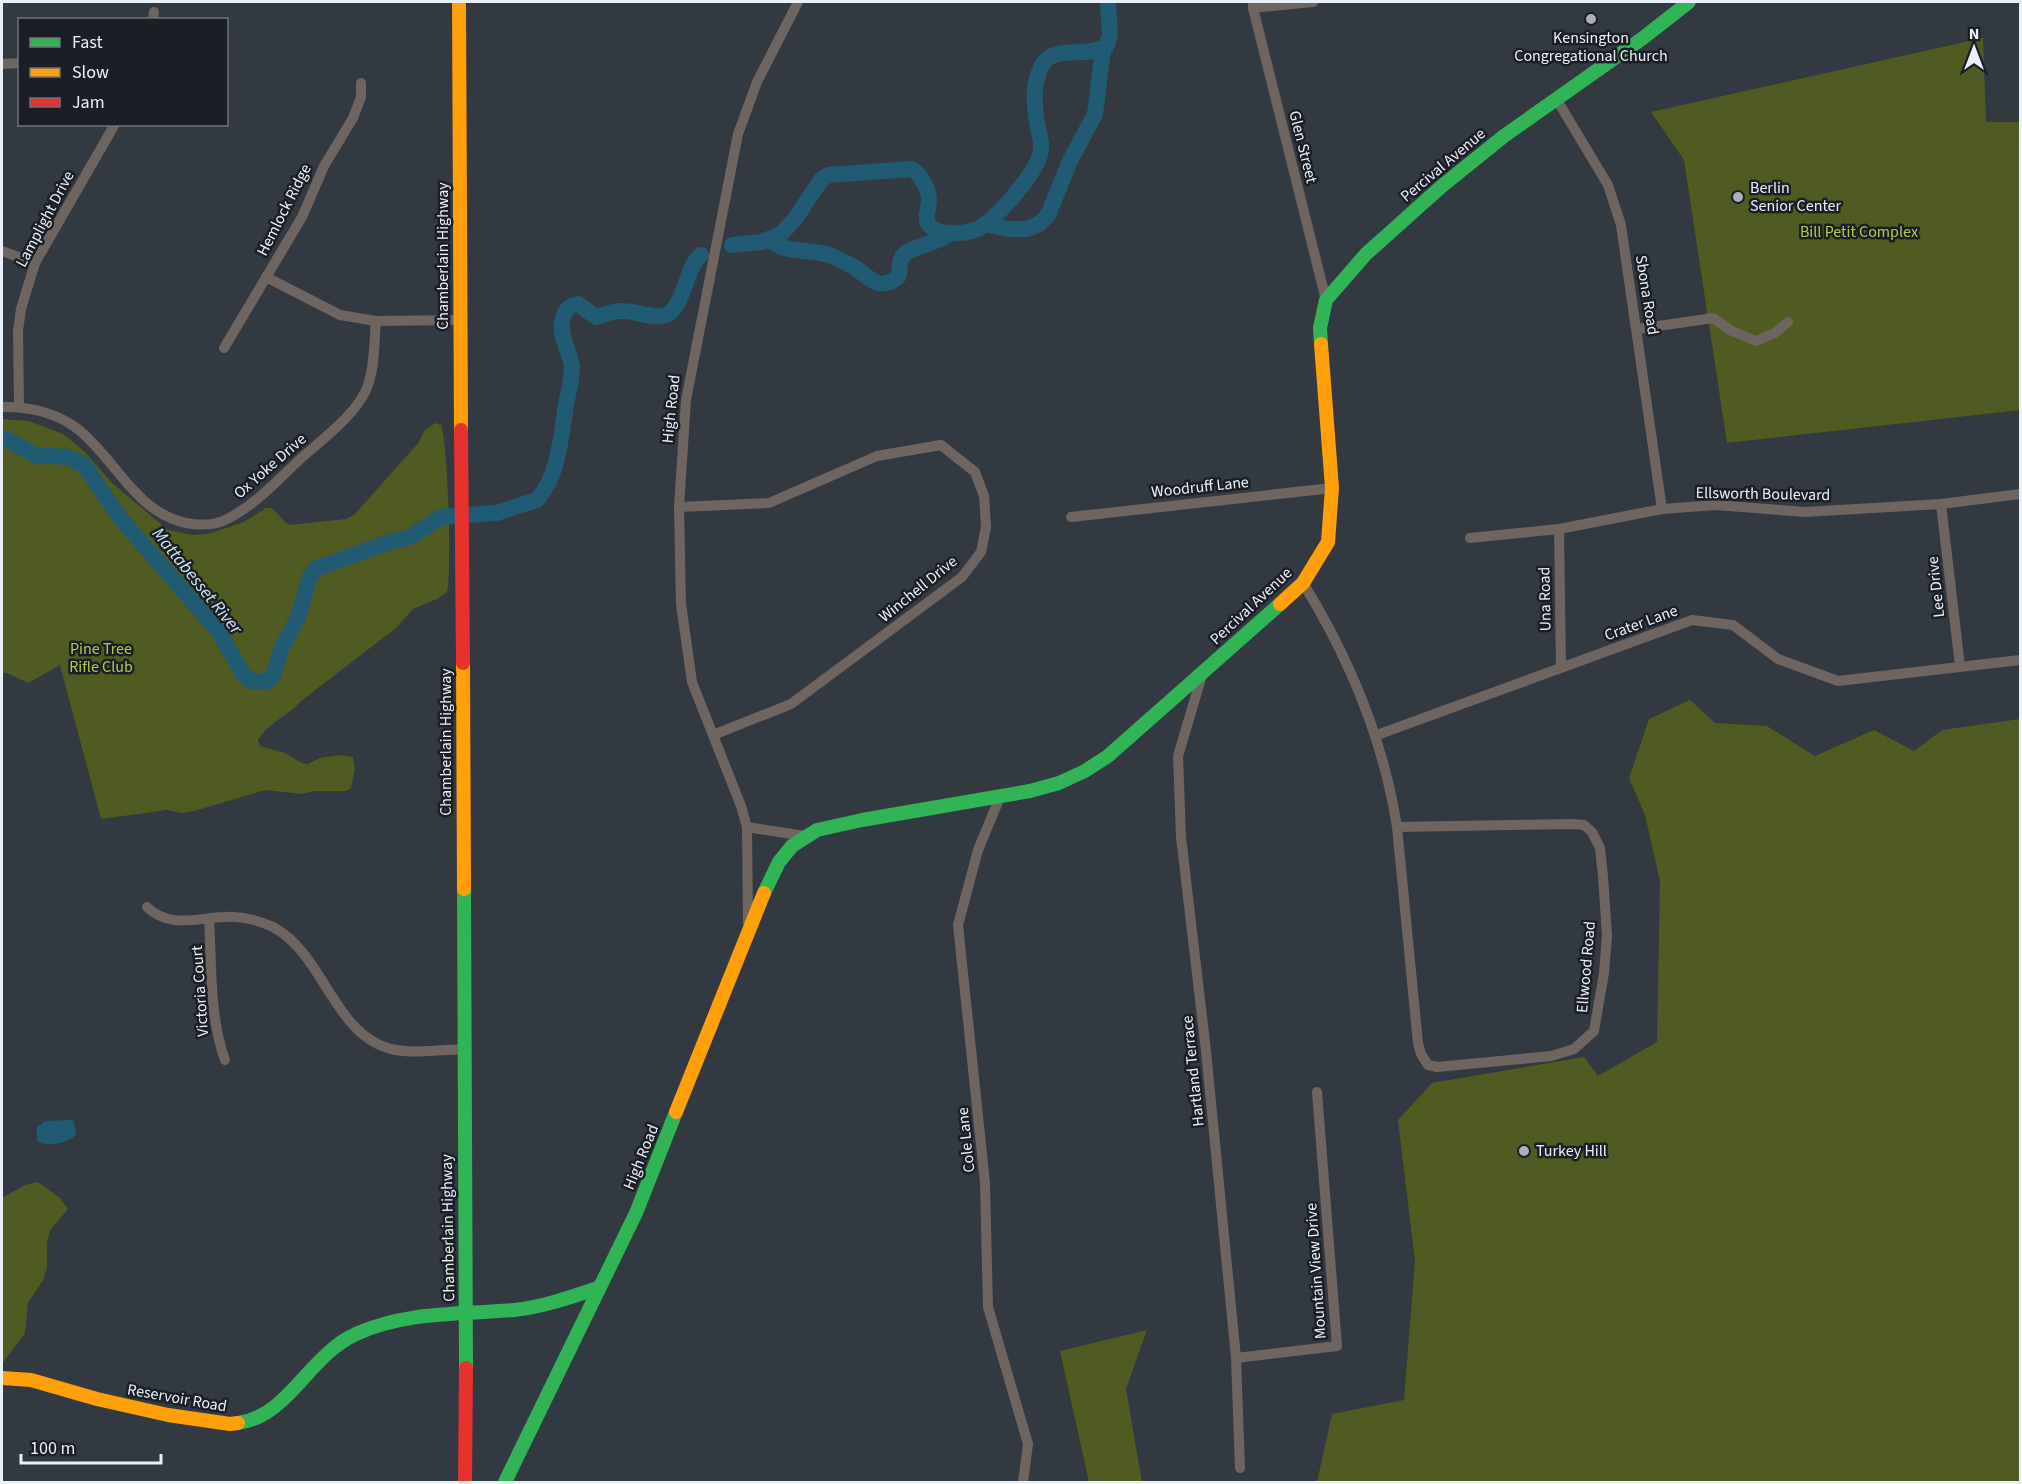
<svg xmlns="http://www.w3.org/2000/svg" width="2022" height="1484" font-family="'Source Sans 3',sans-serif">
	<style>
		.green { fill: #4f5b20 }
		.water { fill: #215b73 }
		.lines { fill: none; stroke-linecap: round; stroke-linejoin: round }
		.river { stroke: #215b73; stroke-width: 16 }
		.street { stroke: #6e6560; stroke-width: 10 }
		.fast { stroke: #30b455; stroke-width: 14 }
		.slow { stroke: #ff9f0a; stroke-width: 14 }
		.jam { stroke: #e5322d; stroke-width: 14 }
		.poi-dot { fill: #aab0b8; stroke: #1b1f25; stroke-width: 2 }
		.labels { text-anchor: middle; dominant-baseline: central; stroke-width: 5; stroke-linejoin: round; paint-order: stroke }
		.poi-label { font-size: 16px; fill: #eaf0f9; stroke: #1b1f25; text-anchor: start }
		.street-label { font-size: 16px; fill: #eaf0f9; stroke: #1b1f25 }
		.park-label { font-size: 16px; fill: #b2cd4b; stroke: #1b1f25 }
		.water-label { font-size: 18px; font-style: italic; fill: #d0e9f6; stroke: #1b1f25 }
	</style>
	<rect width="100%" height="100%" fill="#333940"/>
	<g class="green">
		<polygon points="1983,38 1986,122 2020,122 2020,410 1727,443 1684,160 1651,112"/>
		<path d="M2 419 29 421 63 434 85 452 112 483 168 530 193 535 208 534 244 522 266 508H272L286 523 290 525 346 519 355 514 419 442 424 431 435 423 441 425C448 440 452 575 447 592L437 599 413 609 396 628 301 701C288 716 269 722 258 740L260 746 285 753 302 763 308 764 320 758 340 755 353 757 355 769 351 788 346 791H314L302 794 265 790 194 811 181 813 167 810 101 819 60 665 28 683 7 673H2Z"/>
		<polygon points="1690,700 1715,723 1767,726 1815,756 1874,730 1914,751 1942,730 2020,719 2020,1482 1317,1482 1332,1414 1404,1400 1415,1261 1398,1120 1432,1083 1584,1057 1598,1076 1657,1042 1660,881 1645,815 1629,778 1649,719"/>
		<polygon points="38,1182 60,1198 68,1209 50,1230 47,1243 47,1268 43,1280 28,1303 25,1333 2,1364 2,1198 25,1185"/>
		<polygon points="1147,1330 1126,1389 1142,1482 1089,1482 1060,1351"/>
	</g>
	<path class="water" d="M72 1120 74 1122 76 1135C67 1143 47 1148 37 1141V1127L45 1121Z"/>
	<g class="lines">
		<g class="river">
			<polyline points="985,224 1008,229 1027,229 1039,224 1048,215 1070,161 1095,114 1103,49"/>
			<path d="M769 239C784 255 813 248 832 256 841 260 849 264 857 269 872 280 879 291 898 277 900 271 899 263 902 257 908 247 939 243 950 233"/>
			<path d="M732 245 762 242 781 234 795 219 821 180 828 175 912 169C921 174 929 190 929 200 929 212 921 221 934 229 946 236 971 234 983 226 1000 214 1034 175 1040 155 1043 146 1040 137 1038 128 1034 107 1031 80 1045 61 1056 47 1089 57 1106 47L1110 35 1108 2"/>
			<path d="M2 440H8L35 455 68 457 84 465 121 519 219 632 244 675 252 682H266L273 675 281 649 298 617 309 578 317 568 389 542 410 537 441 517 496 513 537 500C559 475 561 436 566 405 568 393 572 380 572 368 571 353 560 339 562 324 563 313 567 306 578 304L596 317C605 315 613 310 623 311 636 311 653 320 666 315 684 308 687 263 701 255"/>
		</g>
		<g class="street">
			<polyline points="1253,2 1253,8 1326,300"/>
			<polyline points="1253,8 1313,2"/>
			<polyline points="153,20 154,12"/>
			<polyline points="2,64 20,63"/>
			<polyline points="1557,100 1608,185 1621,225 1662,509"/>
			<polyline points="2,251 35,263"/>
			<polyline points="266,277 340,315 376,321 460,320"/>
			<polyline points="1638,329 1713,318 1732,331 1756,341 1775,333 1788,322"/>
			<polyline points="224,348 302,217 324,166 353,118 361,97 361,83"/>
			<polyline points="19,406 18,331 21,309 35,263 115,124"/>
			<path d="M2 407C28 406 58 413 79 430 117 461 138 517 192 524 202 525 214 525 223 521 252 508 275 483 298 461 320 441 359 413 368 385 375 365 374 342 376 321"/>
			<polyline points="1941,504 1960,666"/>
			<polyline points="679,507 769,503 877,456 941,445 975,472 984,496 986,527 981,552 962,577 791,704 713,735"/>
			<polyline points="1071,517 1332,488"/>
			<polyline points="1559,529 1561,668"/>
			<polyline points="1470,538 1559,529 1662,509 1716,505 1805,512 1941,504 2020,494"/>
			<path d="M1303 583C1350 659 1383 738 1397 827"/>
			<polyline points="1202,675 1178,756 1181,837 1206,1051 1236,1358 1240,1468"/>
			<polyline points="1377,735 1692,620 1733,625 1778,659 1838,681 2020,660"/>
			<polyline points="1000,797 978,850 958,925 985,1183 988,1307 1028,1444 1023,1482"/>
			<polygon points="1573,824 1584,825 1592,832 1600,848 1603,876 1607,936 1604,973 1594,1031 1574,1049 1551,1056 1437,1067 1428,1065 1421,1054 1418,1043 1397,827"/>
			<polyline points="747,827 805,836"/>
			<path d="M147 907C170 929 196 918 224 917 241 916 258 920 273 927 324 954 334 1035 391 1049 414 1054 440 1050 463 1049"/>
			<path d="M209 919C212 965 209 1016 225 1060"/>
			<polyline points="748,923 747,827 741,806 692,682 681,604 679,507 686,400 738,134 757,82 798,2"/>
			<polyline points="1236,1358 1337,1346 1317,1092"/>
		</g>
		<g class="fast">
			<polyline points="1321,344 1320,328 1326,300 1366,254 1442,186 1504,136 1643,38 1689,2"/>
			<polyline points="464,889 466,1368"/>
			<polyline points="764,893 779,862 792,846 817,830 862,820 1030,791 1059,783 1085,771 1108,756 1280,604"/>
			<path d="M238 1423C288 1417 309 1355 356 1334 406 1311 460 1315 514 1310 543 1307 571 1297 598 1288"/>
			<polyline points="505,1482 636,1213 676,1112"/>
		</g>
		<g class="slow">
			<polyline points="459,2 461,430"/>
			<polyline points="1280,604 1303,583 1328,542 1332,488 1321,344"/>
			<polyline points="463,663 464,889"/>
			<polyline points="676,1112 764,893"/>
			<polyline points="2,1378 31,1380 97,1399 168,1415 230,1424 238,1423"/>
		</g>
		<g class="jam">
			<polyline points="461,430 463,663"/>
			<polyline points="465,1482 466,1368"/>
		</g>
	</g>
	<g class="poi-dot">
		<circle cx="1591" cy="19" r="6"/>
		<circle cx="1738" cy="197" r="6"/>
		<circle cx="1524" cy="1151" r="6"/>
	</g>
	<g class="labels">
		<g class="poi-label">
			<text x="1591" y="38" text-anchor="middle">Kensington<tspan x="1591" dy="18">Congregational Church</tspan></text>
			<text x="1750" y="188">Berlin<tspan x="1750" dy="18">Senior Center</tspan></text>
			<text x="1536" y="1151">Turkey Hill</text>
		</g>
		<g class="street-label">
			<text transform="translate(1303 147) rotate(76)">Glen Street</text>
			<text transform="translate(1443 165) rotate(-40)">Percival Avenue</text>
			<text transform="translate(284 210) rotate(-63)">Hemlock Ridge</text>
			<text transform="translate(45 219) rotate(-62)">Lamplight Drive</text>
			<text transform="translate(443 256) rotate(-90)">Chamberlain Highway</text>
			<text transform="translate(1647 295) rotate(81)">Sbona Road</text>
			<text transform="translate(671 409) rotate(-84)">High Road</text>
			<text transform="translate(270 466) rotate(-41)">Ox Yoke Drive</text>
			<text transform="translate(1200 487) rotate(-6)">Woodruff Lane</text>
			<text transform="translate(1763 494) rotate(1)">Ellsworth Boulevard</text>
			<text transform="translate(1936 587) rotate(-96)">Lee Drive</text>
			<text transform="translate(918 589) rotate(-39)">Winchell Drive</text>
			<text transform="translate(1545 599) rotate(-91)">Una Road</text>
			<text transform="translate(1251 606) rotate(-43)">Percival Avenue</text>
			<text transform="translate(1641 623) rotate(-20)">Crater Lane</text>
			<text transform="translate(446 742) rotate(-90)">Chamberlain Highway</text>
			<text transform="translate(1586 967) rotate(-85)">Ellwood Road</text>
			<text transform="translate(200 991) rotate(-94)">Victoria Court</text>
			<text transform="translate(1193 1071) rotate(-96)">Hartland Terrace</text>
			<text transform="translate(966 1140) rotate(-96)">Cole Lane</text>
			<text transform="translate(641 1157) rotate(-68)">High Road</text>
			<text transform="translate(448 1228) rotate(-91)">Chamberlain Highway</text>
			<text transform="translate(1316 1271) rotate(-94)">Mountain View Drive</text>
			<text transform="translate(177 1398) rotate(10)">Reservoir Road</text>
		</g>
		<g class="park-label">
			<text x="1859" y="232">Bill Petit Complex</text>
			<text x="101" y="649">Pine Tree<tspan x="101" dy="18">Rifle Club</tspan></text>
		</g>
		<g class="water-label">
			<text transform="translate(197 581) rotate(51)">Mattabesset River</text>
		</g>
	</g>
	<rect width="2022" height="1484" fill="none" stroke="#eaf0f9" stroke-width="6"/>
	<rect x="18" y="18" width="210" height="108" fill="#1b1f25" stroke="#6e737a" stroke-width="1.5"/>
	<rect x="30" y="38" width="30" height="9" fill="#30b455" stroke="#6e737a" stroke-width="1.5"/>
	<text x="72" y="48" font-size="18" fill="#eaf0f9">Fast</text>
	<rect x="30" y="68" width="30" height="9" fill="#ff9f0a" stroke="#6e737a" stroke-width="1.5"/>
	<text x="72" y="78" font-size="18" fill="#eaf0f9">Slow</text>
	<rect x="30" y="98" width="30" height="9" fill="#e5322d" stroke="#6e737a" stroke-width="1.5"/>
	<text x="72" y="108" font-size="18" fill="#eaf0f9">Jam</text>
	<g transform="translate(1974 48)" stroke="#1b1f25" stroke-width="4.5" paint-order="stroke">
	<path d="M0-4.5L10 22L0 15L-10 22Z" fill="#eaf0f9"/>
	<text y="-9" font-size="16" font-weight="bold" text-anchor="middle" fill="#eaf0f9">N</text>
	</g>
	<path d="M21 1454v9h140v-9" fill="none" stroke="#eaf0f9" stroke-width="3"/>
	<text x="30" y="1454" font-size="18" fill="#eaf0f9" stroke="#1b1f25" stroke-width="4.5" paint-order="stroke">100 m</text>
</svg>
